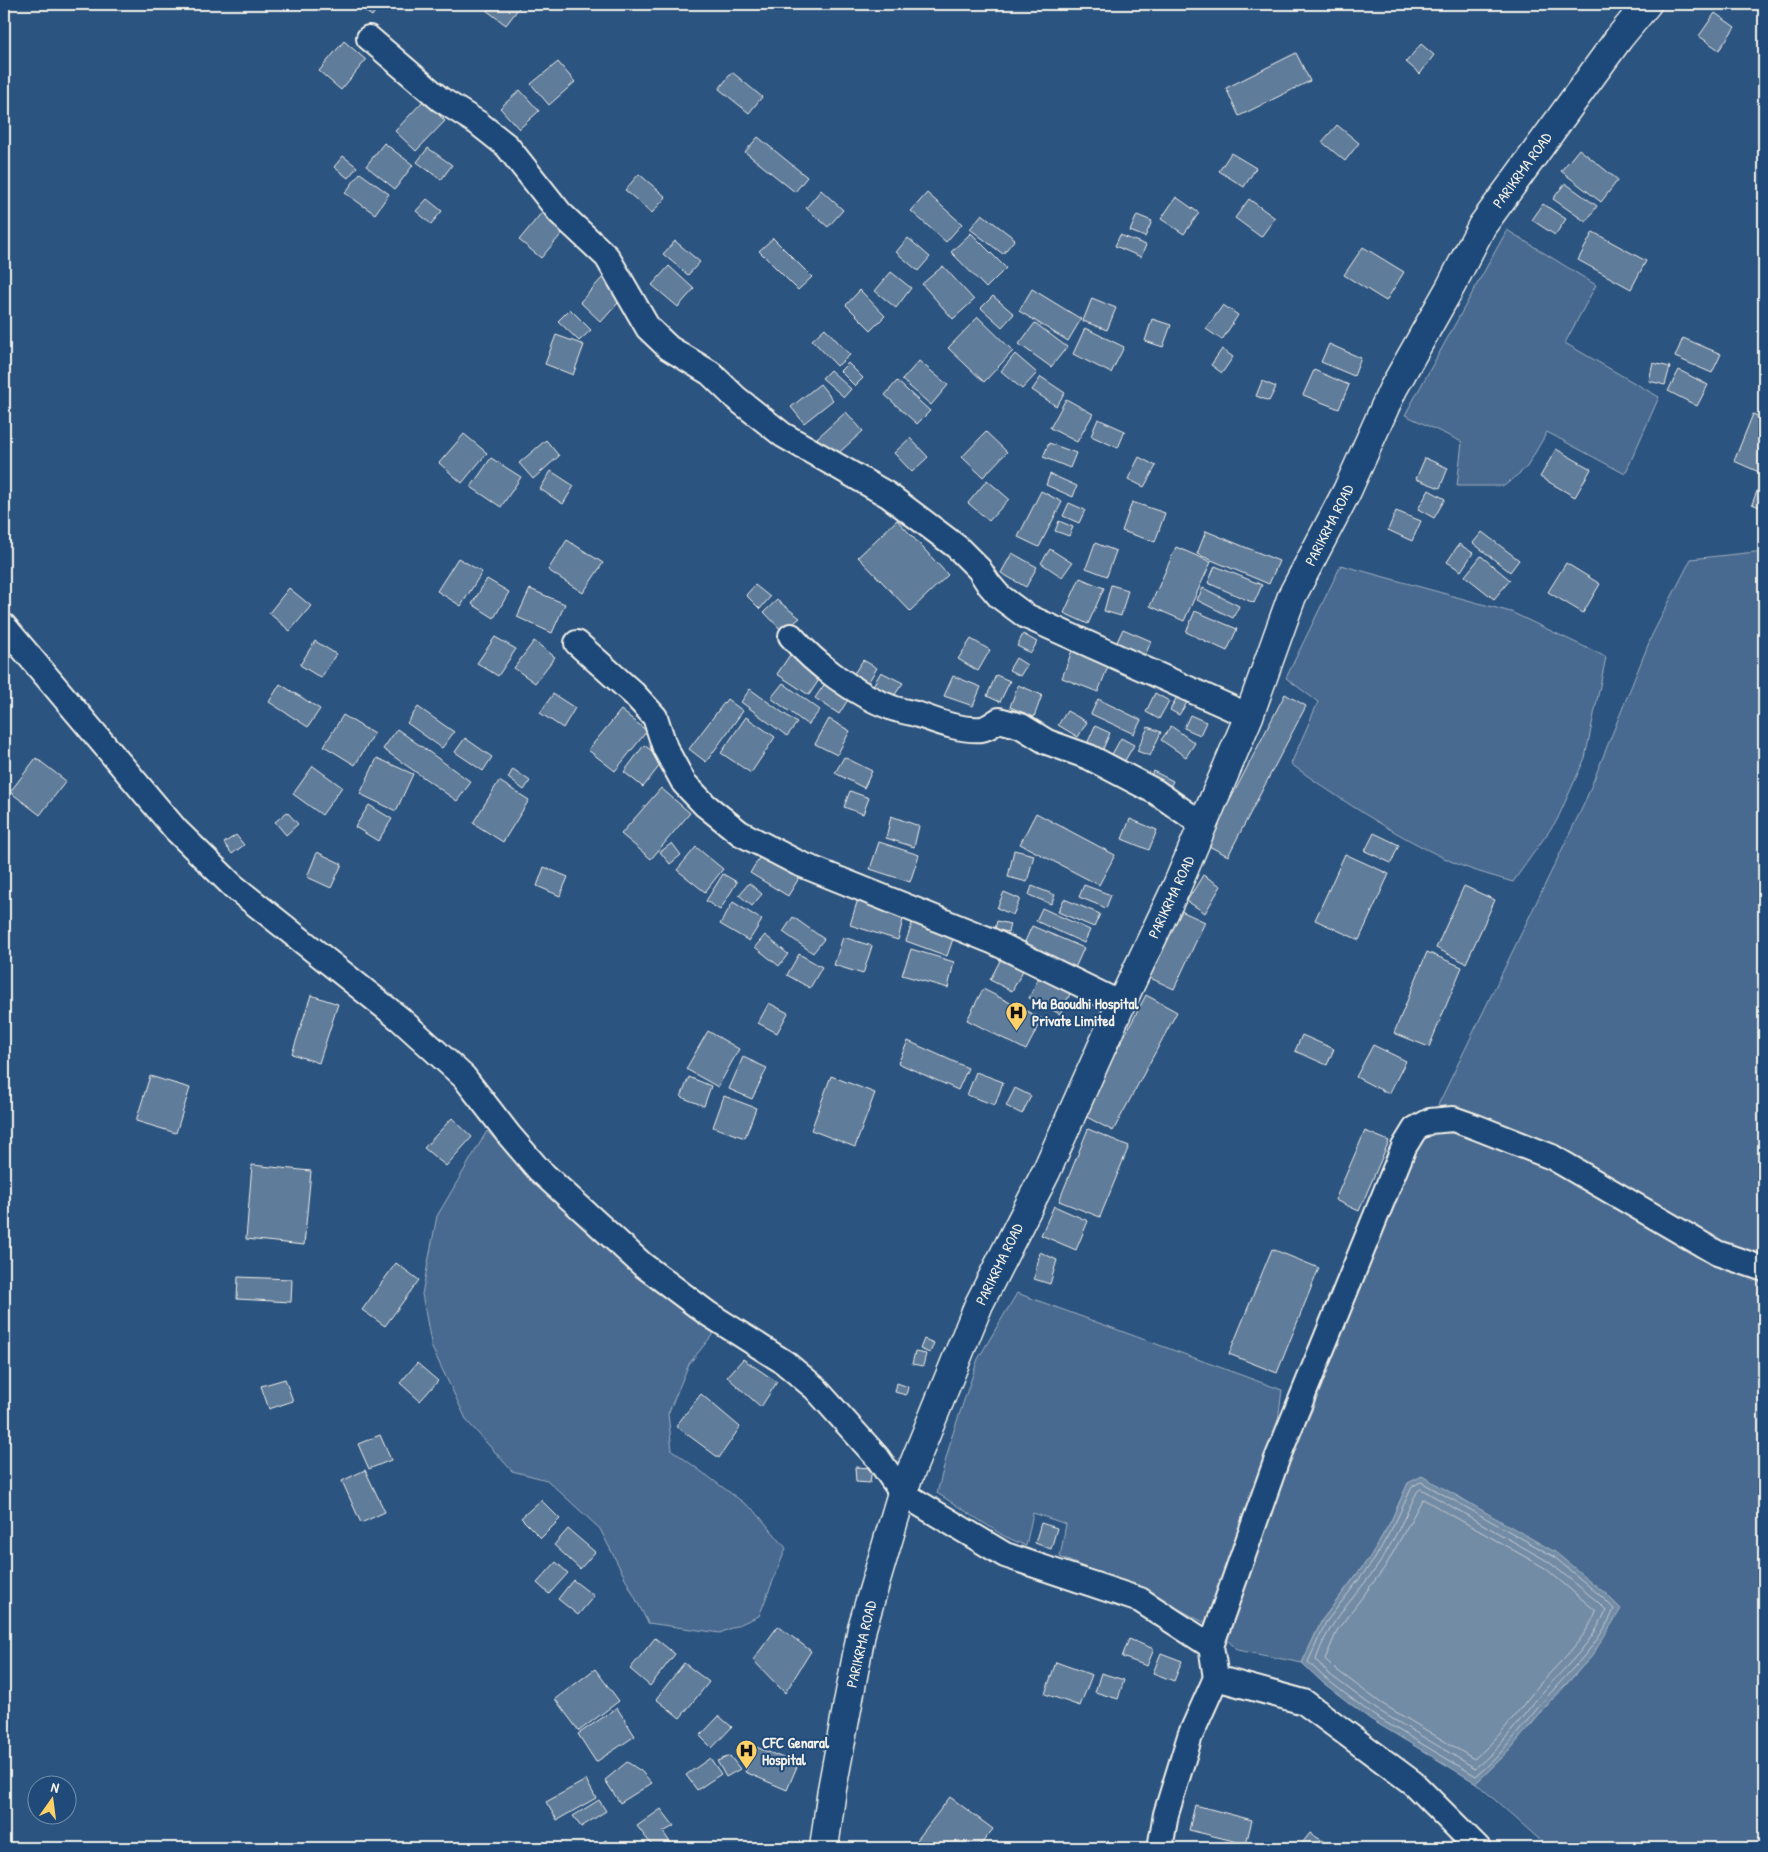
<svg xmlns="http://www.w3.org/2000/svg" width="1768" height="1852" font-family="'Patrick Hand',sans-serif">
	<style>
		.green { fill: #496b90; stroke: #9eaebc }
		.water { fill: #738ca6; stroke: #a7b4c0 }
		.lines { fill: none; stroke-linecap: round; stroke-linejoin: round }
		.shore { stroke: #c0c9ce; stroke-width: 1 }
		.building { fill: #5e7b9a; stroke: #f4f1e8 }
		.street-casing { stroke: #f4f1e8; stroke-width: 28 }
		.secondary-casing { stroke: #f4f1e8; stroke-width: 31 }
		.street { stroke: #1f4a7a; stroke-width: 24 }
		.secondary { stroke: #1f4a7a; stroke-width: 28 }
		.labels { text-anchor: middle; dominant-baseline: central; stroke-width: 4; stroke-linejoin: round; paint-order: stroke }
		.street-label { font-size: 15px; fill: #f4f1e8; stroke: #1f4a7a }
		.poi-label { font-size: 15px; font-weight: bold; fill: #f4f1e8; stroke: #1f4a7a; text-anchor: start }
	</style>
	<rect width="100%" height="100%" fill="#2c5481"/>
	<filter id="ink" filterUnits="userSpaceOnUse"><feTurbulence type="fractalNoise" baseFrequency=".02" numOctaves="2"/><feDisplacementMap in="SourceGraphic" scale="10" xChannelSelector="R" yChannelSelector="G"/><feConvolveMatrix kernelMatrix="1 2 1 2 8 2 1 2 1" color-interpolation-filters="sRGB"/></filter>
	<g filter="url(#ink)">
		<g class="green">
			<polygon points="1507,230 1596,285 1565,343 1659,397 1625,474 1547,432 1527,467 1504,486 1457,486 1462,442 1405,415"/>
			<path d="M1764 551V1848H1549L1476 1783C1518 1743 1553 1698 1592 1656L1498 1521 1458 1496 1408 1483 1391 1521 1370 1557 1322 1620 1302 1663 1237 1650 1219 1631 1277 1484 1311 1413 1408 1167 1584 804 1652 635 1691 559Z"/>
			<path d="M1341 565 1511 612 1606 657 1585 758 1557 820 1513 882C1489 875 1466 869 1444 858 1390 832 1339 799 1291 764L1318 702 1286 678Z"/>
			<polygon points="487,1131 538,1185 717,1329 689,1364 668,1414 672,1450 755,1511 786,1548 759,1616 720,1633 648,1623 600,1529 547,1480 512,1471 467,1421 432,1348 422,1294 437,1216"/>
			<polygon points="1017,1293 1282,1390 1276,1436 1209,1625 1163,1601 1060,1557 1066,1524 1033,1513 1026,1546 1004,1536 937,1493 952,1436 978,1359"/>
		</g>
		<polygon class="water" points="1422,1476 1555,1552 1606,1594 1621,1609 1592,1656 1551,1700 1509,1751 1476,1783 1370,1719 1322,1682 1302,1663 1322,1620 1370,1557 1391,1521 1408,1483"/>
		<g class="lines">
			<g class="shore">
				<path d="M1421 1482 1553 1556 1602 1597 1614 1609C1600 1644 1571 1669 1547 1697 1524 1723 1504 1754 1476 1776L1373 1715 1325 1678 1308 1662 1326 1622 1374 1560 1395 1523 1412 1487Z"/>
				<path d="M1421 1489 1549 1562 1598 1602 1606 1610C1593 1643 1565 1667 1542 1693 1520 1718 1502 1748 1475 1768L1376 1709 1329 1674 1316 1660C1327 1623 1357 1595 1379 1564 1394 1541 1405 1516 1417 1492Z"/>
				<path d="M1423 1499 1545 1568 1596 1611C1584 1643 1556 1664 1535 1690 1516 1713 1498 1740 1474 1759L1381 1703 1334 1668 1325 1659 1338 1629 1385 1567Z"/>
			</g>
		</g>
		<g class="building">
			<polygon points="355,4 380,4 372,16"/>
			<polygon points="491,4 522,4 506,25 486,10"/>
			<polygon points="1715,13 1735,27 1719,50 1699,36"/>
			<polygon points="344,41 366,60 341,90 319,71"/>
			<polygon points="1421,44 1434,55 1420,74 1406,62"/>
			<polygon points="1296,53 1310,81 1239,116 1226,88"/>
			<polygon points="558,62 575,82 549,105 531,84"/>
			<polygon points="732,72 762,97 749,113 719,89"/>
			<polygon points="520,90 539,111 519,129 500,108"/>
			<polygon points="424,100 445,121 416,151 395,131"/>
			<polygon points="1337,125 1359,143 1345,161 1322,142"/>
			<polygon points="758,137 807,177 795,192 745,152"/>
			<polygon points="384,143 413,165 395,189 366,166"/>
			<polygon points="428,148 452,165 441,180 417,162"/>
			<polygon points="1579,149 1618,180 1601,202 1561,171"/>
			<polygon points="1231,153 1256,168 1244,187 1219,171"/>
			<polygon points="343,156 357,167 348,178 334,167"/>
			<polygon points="360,173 389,194 375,214 345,193"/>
			<polygon points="639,174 666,197 652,213 625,190"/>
			<polygon points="1565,183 1597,206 1586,222 1553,199"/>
			<polygon points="821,190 843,210 828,227 806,208"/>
			<polygon points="927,193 962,224 946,242 911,211"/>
			<polygon points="1176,197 1199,213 1184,234 1161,219"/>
			<polygon points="427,199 442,211 431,224 416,211"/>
			<polygon points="1249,199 1275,218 1261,237 1235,218"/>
			<polygon points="1543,204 1566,219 1555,235 1532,220"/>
			<polygon points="543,211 565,230 541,258 519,240"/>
			<polygon points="982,214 1015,239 1003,254 970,229"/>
			<polygon points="1137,215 1152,221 1145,237 1130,231"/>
			<polygon points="1593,232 1646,261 1631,289 1578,260"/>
			<polygon points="971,233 1006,268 986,288 951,252"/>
			<polygon points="1120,235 1146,245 1141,257 1115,246"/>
			<polygon points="773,238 812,277 798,290 759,251"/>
			<polygon points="908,238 930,257 918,271 896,252"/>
			<polygon points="675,241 700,262 688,275 663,254"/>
			<polygon points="1363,247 1404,272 1386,301 1344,275"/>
			<polygon points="669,266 694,289 678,307 652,285"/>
			<polygon points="943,266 974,300 953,319 922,284"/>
			<polygon points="891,272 911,288 896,308 875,291"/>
			<polygon points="605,275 626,294 601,322 580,302"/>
			<polygon points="1032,289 1081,319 1068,341 1019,311"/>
			<polygon points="860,290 885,316 871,330 846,305"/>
			<polygon points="993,296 1014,314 1002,327 981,308"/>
			<polygon points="1092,298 1116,308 1107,330 1083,321"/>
			<polygon points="1223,305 1238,315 1222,340 1206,329"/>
			<polygon points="570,309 591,330 579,341 558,321"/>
			<polygon points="978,317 1013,351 984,382 948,348"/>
			<polygon points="1152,319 1171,325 1163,347 1145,341"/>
			<polygon points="1035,323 1067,347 1051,367 1019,344"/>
			<polygon points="825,328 850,355 837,366 812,340"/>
			<polygon points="1085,328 1124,347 1111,373 1073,354"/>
			<polygon points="556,335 584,345 573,375 545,364"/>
			<polygon points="1683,338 1721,354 1712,373 1675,357"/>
			<polygon points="1329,344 1361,358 1354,376 1321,362"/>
			<polygon points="1222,349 1233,357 1222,373 1211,365"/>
			<polygon points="1015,354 1037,373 1022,389 1001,371"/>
			<polygon points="919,361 948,385 931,405 902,380"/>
			<polygon points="848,363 863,378 855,386 840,371"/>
			<polygon points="1653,363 1670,367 1665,385 1649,381"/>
			<polygon points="830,370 851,389 844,397 822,378"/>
			<polygon points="1314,370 1349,385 1339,409 1303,395"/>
			<polygon points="1679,370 1708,385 1697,406 1668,391"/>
			<polygon points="1041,377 1065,393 1056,406 1032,390"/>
			<polygon points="897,381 930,411 917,424 885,395"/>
			<polygon points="1262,381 1276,387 1269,401 1256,396"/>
			<polygon points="820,384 833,400 804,423 791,407"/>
			<polygon points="1066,399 1093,414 1077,442 1050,428"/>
			<polygon points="846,412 863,431 834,457 817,438"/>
			<polygon points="1753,414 1764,419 1764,460 1759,472 1734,461"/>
			<polygon points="1098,419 1125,431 1118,448 1091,436"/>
			<polygon points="986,432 1007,452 983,477 962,457"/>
			<polygon points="464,434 487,453 462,483 439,463"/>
			<polygon points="910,438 928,457 912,472 894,453"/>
			<polygon points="546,440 559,456 533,479 519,463"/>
			<polygon points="1049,443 1076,453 1070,468 1043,457"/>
			<polygon points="1556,449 1591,469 1575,497 1540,477"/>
			<polygon points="1139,457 1156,466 1144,487 1128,479"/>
			<polygon points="491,458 521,477 501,507 471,487"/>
			<polygon points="1425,458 1448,468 1440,488 1416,479"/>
			<polygon points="551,471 574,486 563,504 540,489"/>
			<polygon points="1050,474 1077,486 1073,497 1046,485"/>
			<polygon points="1763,476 1764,477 1764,509 1752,504"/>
			<polygon points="987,480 1009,499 989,521 968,503"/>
			<polygon points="1429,490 1445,499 1434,518 1418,509"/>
			<polygon points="1041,491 1062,502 1039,547 1018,537"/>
			<polygon points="1132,502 1165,513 1155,542 1122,531"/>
			<polygon points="1069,503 1085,510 1079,523 1063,516"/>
			<polygon points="1396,511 1421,521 1412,541 1388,530"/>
			<polygon points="897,520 948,575 910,611 858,557"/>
			<polygon points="1059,521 1073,527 1069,536 1055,531"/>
			<polygon points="1206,531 1279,561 1269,584 1197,554"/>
			<polygon points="1482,532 1519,560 1510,572 1473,543"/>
			<polygon points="567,540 603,563 583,593 548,570"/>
			<polygon points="1095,543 1116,551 1107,576 1086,568"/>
			<polygon points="1459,544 1473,553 1461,571 1447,562"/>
			<polygon points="1176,547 1211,562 1184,621 1150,606"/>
			<polygon points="1050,549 1072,563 1062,577 1041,563"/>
			<polygon points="1012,553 1037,567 1026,587 1001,573"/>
			<polygon points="1481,556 1510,580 1494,599 1465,576"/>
			<polygon points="458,558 482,572 461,606 437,591"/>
			<polygon points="1566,563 1600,584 1583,613 1548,592"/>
			<polygon points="1215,566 1262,585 1254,603 1208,583"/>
			<polygon points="1080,578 1104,588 1088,624 1064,613"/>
			<polygon points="487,579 509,592 494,618 472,604"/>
			<polygon points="755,585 770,597 760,609 746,595"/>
			<polygon points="1111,585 1128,590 1121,616 1104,611"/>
			<polygon points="289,588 311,606 290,631 269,613"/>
			<polygon points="1203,588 1239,606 1233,618 1197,600"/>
			<polygon points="530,589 565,604 552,633 517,617"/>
			<polygon points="777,600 800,618 783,632 764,612"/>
			<polygon points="1195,611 1237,629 1227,651 1186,632"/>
			<polygon points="1123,629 1151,641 1145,656 1116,644"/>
			<polygon points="1023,634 1037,642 1031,653 1017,646"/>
			<polygon points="495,637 516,649 498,676 477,663"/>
			<polygon points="971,639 990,650 978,671 958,659"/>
			<polygon points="315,641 336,654 321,678 300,665"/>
			<polygon points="534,641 555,657 535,683 514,668"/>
			<polygon points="1074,645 1111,659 1098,692 1062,678"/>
			<polygon points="792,652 824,672 809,695 777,674"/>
			<polygon points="1016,658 1027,665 1020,676 1009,670"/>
			<polygon points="863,660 877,668 866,686 851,678"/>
			<polygon points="881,672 903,683 889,703 871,689"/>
			<polygon points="996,675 1010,681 1000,702 987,696"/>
			<polygon points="953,676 981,687 973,706 944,696"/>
			<polygon points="828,679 851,695 839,714 815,698"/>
			<polygon points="783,683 820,710 808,725 771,698"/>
			<polygon points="280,684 320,709 308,727 269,702"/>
			<polygon points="1018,685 1042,695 1034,717 1010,707"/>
			<polygon points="750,689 797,723 787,736 741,702"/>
			<polygon points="1155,693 1169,701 1159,719 1146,712"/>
			<polygon points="553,694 575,708 563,728 540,713"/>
			<polygon points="1285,694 1306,706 1228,856 1207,845"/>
			<polygon points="1178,695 1188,701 1179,715 1170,710"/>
			<polygon points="727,699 743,711 706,762 689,749"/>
			<polygon points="1098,699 1141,720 1134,734 1091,714"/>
			<polygon points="418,707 454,732 442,748 407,723"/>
			<polygon points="621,710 647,731 615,771 588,750"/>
			<polygon points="1067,711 1087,722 1078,737 1058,725"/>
			<polygon points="343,715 374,734 355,765 324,746"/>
			<polygon points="1190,715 1206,722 1200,735 1184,728"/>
			<polygon points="746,717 775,737 751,773 721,753"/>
			<polygon points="829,719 850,731 837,755 815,744"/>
			<polygon points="1095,726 1110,733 1102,751 1087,744"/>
			<polygon points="1171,726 1195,743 1186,757 1161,740"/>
			<polygon points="1148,727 1161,732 1150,756 1137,751"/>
			<polygon points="397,729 471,782 457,801 383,749"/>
			<polygon points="465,738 492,757 483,771 455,752"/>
			<polygon points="1121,738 1134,745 1123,764 1110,758"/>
			<polygon points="644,745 664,760 643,787 624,772"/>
			<polygon points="844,757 872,771 864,788 835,773"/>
			<polygon points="36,758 66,781 40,815 10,792"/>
			<polygon points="377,758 413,774 396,811 360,794"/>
			<polygon points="313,766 342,787 322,815 293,794"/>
			<polygon points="513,769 530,781 524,790 508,778"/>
			<polygon points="1153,771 1173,781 1168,791 1148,781"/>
			<polygon points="499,781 529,800 503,842 473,823"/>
			<polygon points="661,788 690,813 651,859 621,834"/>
			<polygon points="850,791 869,798 863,814 844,807"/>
			<polygon points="369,805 392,819 378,841 355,827"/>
			<polygon points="287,812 298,824 286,835 275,822"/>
			<polygon points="1036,813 1115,855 1099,885 1020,844"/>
			<polygon points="891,816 919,826 914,847 886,838"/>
			<polygon points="1130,819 1157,830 1149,850 1122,839"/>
			<polygon points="1374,833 1399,845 1391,863 1365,851"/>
			<polygon points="236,835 244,845 232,854 224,843"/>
			<polygon points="879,842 919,855 910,882 870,869"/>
			<polygon points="672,843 681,855 670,864 660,852"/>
			<polygon points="696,847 723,869 705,892 677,870"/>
			<polygon points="1014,850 1034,855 1027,882 1008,877"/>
			<polygon points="317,852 342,864 331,888 307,877"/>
			<polygon points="1345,854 1389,874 1359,940 1315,920"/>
			<polygon points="761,855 799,878 788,896 750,873"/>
			<polygon points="544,867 568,877 560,896 537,886"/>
			<polygon points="723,874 737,882 720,910 706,901"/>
			<polygon points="1203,875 1221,886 1205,913 1187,901"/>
			<polygon points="749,883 762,894 752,906 739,895"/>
			<polygon points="1084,885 1111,895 1106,908 1079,897"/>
			<polygon points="1032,886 1055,895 1051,904 1029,895"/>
			<polygon points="1464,886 1495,900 1466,963 1436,948"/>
			<polygon points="1004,892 1020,899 1013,915 997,908"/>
			<polygon points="858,899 905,911 898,940 850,925"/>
			<polygon points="1064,899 1100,914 1094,927 1058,912"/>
			<polygon points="733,902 762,920 749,941 720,924"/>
			<polygon points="1042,908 1090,930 1084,943 1036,921"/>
			<polygon points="1179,910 1205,922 1174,989 1148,977"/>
			<polygon points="793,917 824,939 813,953 783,932"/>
			<polygon points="913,921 954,936 947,956 906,941"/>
			<polygon points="997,921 1010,924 1008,932 995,929"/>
			<polygon points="1032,926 1084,948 1075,968 1023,946"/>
			<polygon points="765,935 788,954 779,966 755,947"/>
			<polygon points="843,937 872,946 863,974 834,965"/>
			<polygon points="911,949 954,962 948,988 902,975"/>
			<polygon points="1427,952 1462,967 1429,1047 1394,1033"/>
			<polygon points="1004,953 1026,965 1012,991 990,980"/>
			<polygon points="799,954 822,967 810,988 787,975"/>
			<polygon points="1040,975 1072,990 1060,1014 1029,998"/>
			<polygon points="983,989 1042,1019 1026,1050 967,1020"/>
			<polygon points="311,995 338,1004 319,1063 292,1054"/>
			<polygon points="1146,995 1177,1012 1113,1131 1083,1115"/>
			<polygon points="769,1003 788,1013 777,1033 758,1023"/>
			<polygon points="708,1031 739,1049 718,1087 686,1069"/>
			<polygon points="1302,1035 1334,1049 1327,1065 1295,1051"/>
			<polygon points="908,1041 968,1068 958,1090 898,1063"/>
			<polygon points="1373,1045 1406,1061 1389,1094 1356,1077"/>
			<polygon points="743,1057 767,1068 752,1099 729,1089"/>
			<polygon points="976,1072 1003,1082 995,1105 967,1095"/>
			<polygon points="150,1076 190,1088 176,1133 136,1121"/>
			<polygon points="831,1076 875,1093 855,1147 811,1130"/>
			<polygon points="689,1077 711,1086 704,1106 681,1097"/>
			<polygon points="1015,1088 1031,1096 1022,1114 1006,1106"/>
			<polygon points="724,1096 756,1108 745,1138 713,1127"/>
			<polygon points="452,1118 472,1137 446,1166 424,1148"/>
			<polygon points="1088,1129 1129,1146 1100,1217 1059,1201"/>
			<polygon points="1365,1131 1389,1141 1359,1211 1335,1200"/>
			<polygon points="252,1165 311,1171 304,1245 246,1239"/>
			<polygon points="1054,1206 1088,1221 1076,1250 1041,1235"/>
			<polygon points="1272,1249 1319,1268 1277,1373 1229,1354"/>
			<polygon points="1040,1252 1057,1260 1050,1284 1034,1279"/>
			<polygon points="396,1263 419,1280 385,1326 362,1310"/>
			<polygon points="238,1277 292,1279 291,1302 237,1299"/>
			<polygon points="924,1339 934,1343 930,1353 920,1349"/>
			<polygon points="915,1352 926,1354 923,1366 912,1364"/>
			<polygon points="743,1359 777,1382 761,1407 727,1377"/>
			<polygon points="417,1363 438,1381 420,1401 400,1383"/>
			<polygon points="285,1379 293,1401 269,1409 261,1386"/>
			<polygon points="897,1383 908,1387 906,1395 895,1392"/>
			<polygon points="701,1394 740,1427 719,1458 676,1426"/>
			<polygon points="380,1435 391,1460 369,1469 358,1444"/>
			<polygon points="855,1467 872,1468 870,1483 856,1482"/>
			<polygon points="365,1470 385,1512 361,1523 342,1481"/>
			<polygon points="541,1500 560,1519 541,1538 521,1518"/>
			<polygon points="1041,1523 1057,1528 1051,1549 1035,1543"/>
			<polygon points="568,1529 595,1552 580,1569 554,1545"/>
			<polygon points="556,1562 568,1573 549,1594 537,1583"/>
			<polygon points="573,1580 594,1596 578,1615 558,1599"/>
			<polygon points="778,1626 811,1651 785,1693 753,1660"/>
			<polygon points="655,1638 675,1654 650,1686 630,1669"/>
			<polygon points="1129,1639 1154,1649 1147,1666 1122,1657"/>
			<polygon points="1161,1653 1182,1661 1174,1681 1153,1673"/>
			<polygon points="1056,1662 1092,1675 1080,1706 1045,1694"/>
			<polygon points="684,1663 709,1682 680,1718 656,1699"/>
			<polygon points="595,1669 619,1701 579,1731 555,1699"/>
			<polygon points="1101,1673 1124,1680 1118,1699 1095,1692"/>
			<polygon points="617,1708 635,1736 596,1762 578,1734"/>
			<polygon points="719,1716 732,1727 712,1748 700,1736"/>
			<polygon points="756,1747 798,1764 787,1790 745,1772"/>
			<polygon points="730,1756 740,1769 726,1777 717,1761"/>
			<polygon points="710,1758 721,1774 697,1790 686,1775"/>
			<polygon points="627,1762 641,1771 652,1783 620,1803 605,1780"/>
			<polygon points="586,1780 596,1798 557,1820 546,1802"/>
			<polygon points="950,1797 993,1829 978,1848 911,1848"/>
			<polygon points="599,1800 606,1811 581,1827 573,1816"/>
			<polygon points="1195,1805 1252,1820 1246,1844 1189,1830"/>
			<polygon points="661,1809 674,1826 663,1832 674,1848 654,1848 637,1826"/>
			<polygon points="1310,1833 1326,1843 1321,1848 1298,1848"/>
			<polygon points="606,1840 611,1848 592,1848"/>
		</g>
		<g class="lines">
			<defs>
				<g id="street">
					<polyline points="369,38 440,99 478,123 507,146 560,213 607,257 648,328 669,348 710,373 736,398 783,435 888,495 957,547 979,569 988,583 999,596 1026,616 1249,716"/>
					<polyline points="4,626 176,830 233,886 400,1019 464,1077 509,1135 539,1170 643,1265 707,1313 784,1362 815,1388 877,1457 902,1493 1005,1555 1140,1600 1211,1646 1216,1678 1304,1702 1413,1783 1478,1848"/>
					<path d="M791 636C816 665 855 694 890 707 899 711 910 712 919 715 939 722 961 731 982 729 988 728 994 723 999 720L1021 726 1047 742 1089 757 1156 792 1203 825"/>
					<polyline points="577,643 634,694 655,717 665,748 684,783 705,805 740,833 798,863 992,941 1121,1004"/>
					<polyline points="1211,1646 1277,1459 1404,1147 1415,1129 1430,1121 1453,1119 1476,1127 1552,1157 1717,1253 1764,1269"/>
					<polyline points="1160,1848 1166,1814 1190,1736 1216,1678"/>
				</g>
				<polyline id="secondary" points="824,1848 832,1789 862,1628 902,1493 979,1304 1046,1172 1121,1004 1176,888 1249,716 1292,596 1347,491 1393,389 1451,286 1482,226 1619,38 1647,4"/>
			</defs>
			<use href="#street" class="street-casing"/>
			<use href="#secondary" class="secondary-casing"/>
			<use href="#street" class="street"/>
			<use href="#secondary" class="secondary"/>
		</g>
	</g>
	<defs>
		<symbol id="hospital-pin" viewBox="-11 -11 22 30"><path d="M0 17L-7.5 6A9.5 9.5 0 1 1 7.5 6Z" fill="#ffd166" stroke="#1f4a7a"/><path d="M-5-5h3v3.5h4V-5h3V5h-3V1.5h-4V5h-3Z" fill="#111"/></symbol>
	</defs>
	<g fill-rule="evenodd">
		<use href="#hospital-pin" x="1004" y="1000" width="25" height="34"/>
		<use href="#hospital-pin" x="734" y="1738" width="25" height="34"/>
	</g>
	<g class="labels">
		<g class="street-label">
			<text transform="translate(1522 170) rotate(-54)">PARIKRMA ROAD</text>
			<text transform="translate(1329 525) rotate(-63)">PARIKRMA ROAD</text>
			<text transform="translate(1171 897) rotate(-65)">PARIKRMA ROAD</text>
			<text transform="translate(999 1264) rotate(-64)">PARIKRMA ROAD</text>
			<text transform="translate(861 1644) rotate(-77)">PARIKRMA ROAD</text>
		</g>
		<g class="poi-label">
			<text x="1032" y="1003">Ma Baoudhi Hospital<tspan x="1032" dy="17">Private Limited</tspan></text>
			<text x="762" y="1742">CFC Genaral<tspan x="762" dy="17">Hospital</tspan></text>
		</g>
	</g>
	<rect width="1768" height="1852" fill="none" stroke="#1f4a7a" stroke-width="20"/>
	<rect x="10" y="10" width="1748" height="1832" fill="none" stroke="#f4f1e8" stroke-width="2" filter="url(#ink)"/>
	<g transform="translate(52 1800) rotate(14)"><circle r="24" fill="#1f4a7a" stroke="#748da6"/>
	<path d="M0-4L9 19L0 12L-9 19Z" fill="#ffd166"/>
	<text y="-8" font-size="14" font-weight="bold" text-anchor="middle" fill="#f4f1e8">N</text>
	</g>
</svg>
